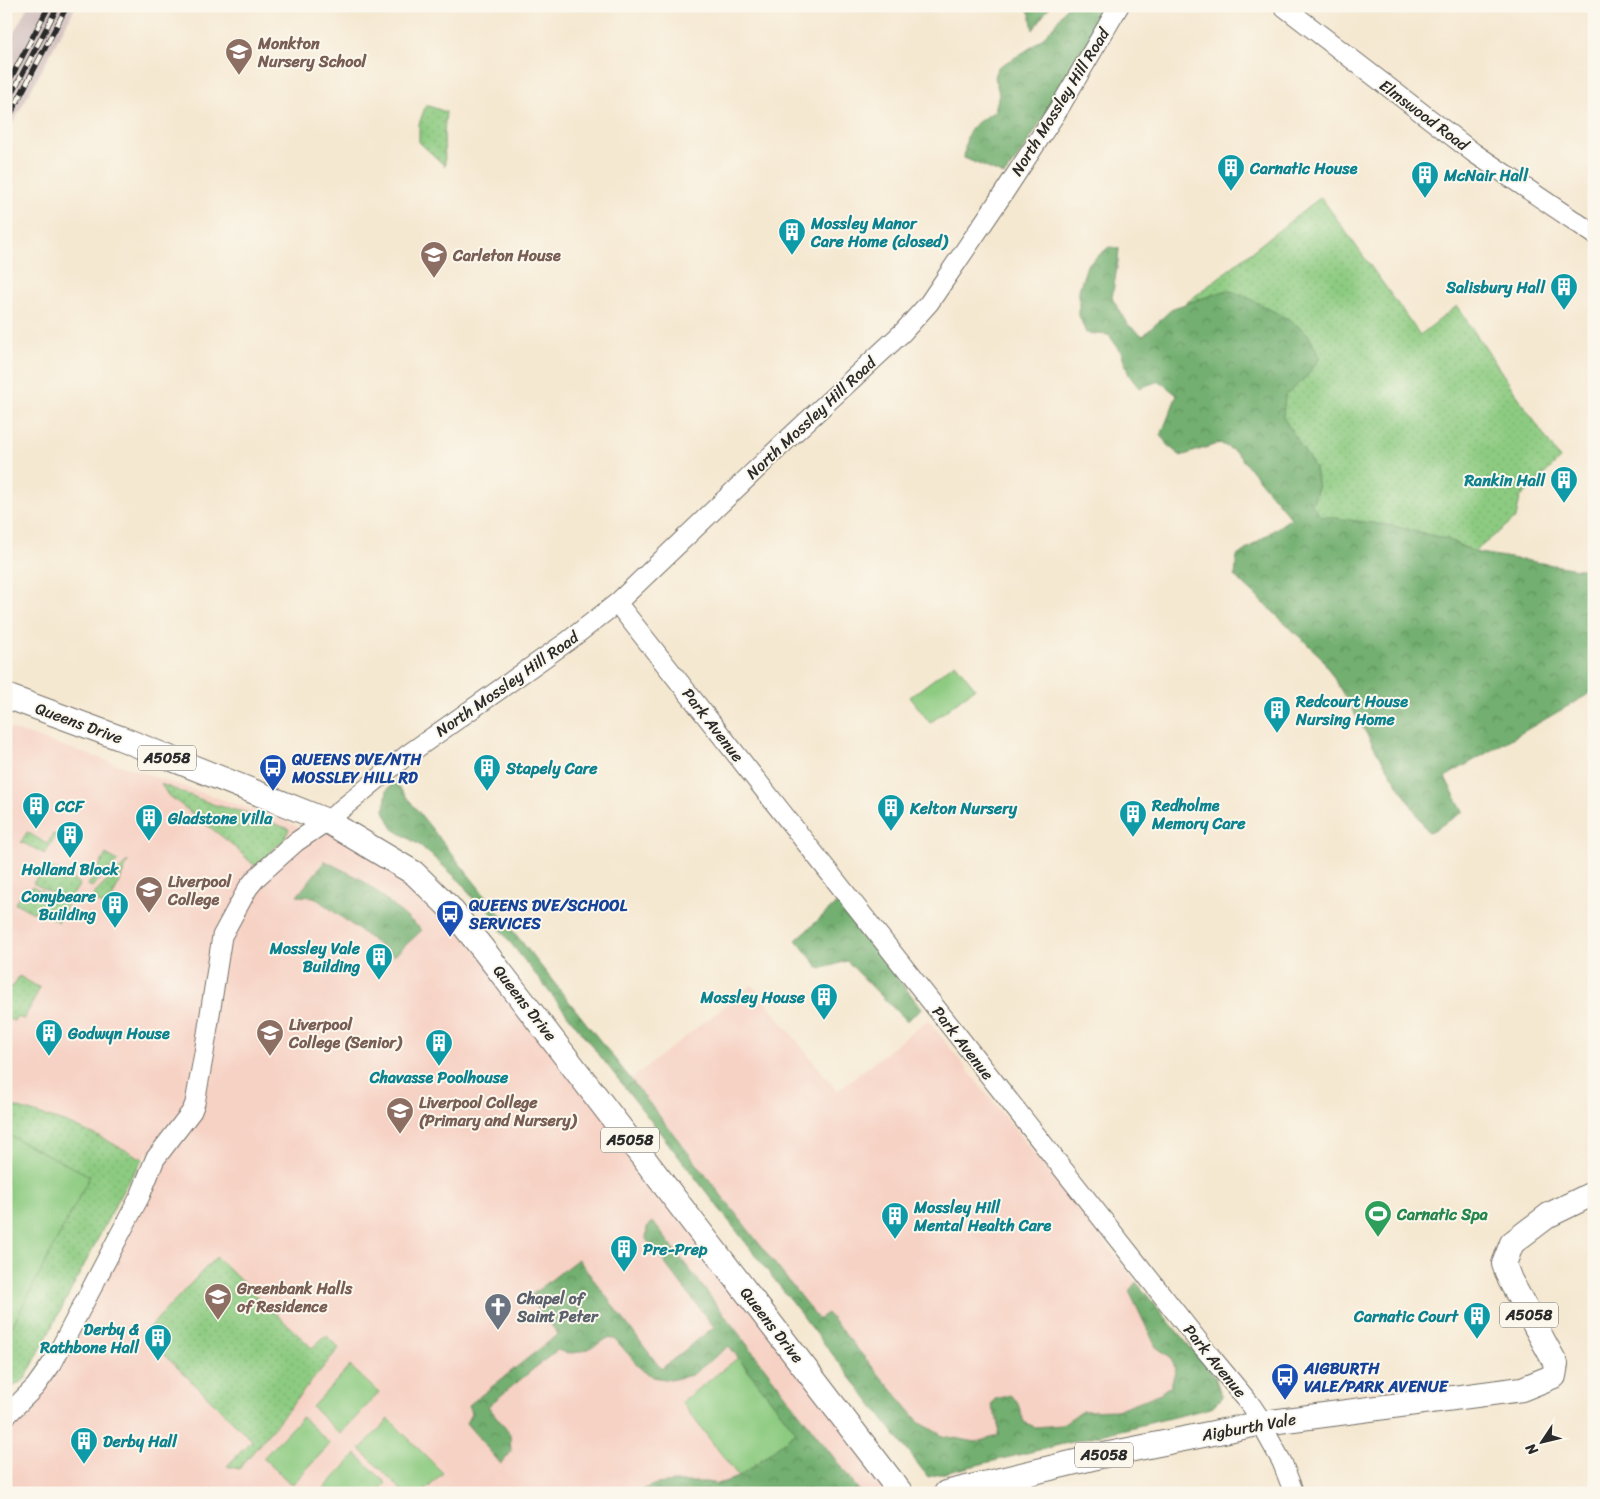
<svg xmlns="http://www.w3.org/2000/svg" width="1600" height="1499" font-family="Sriracha,sans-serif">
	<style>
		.built { fill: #f6d2c4 }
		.industrial { fill: #d1bfbe }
		.green { fill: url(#green-dots); stroke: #5c7b56 }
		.forest { fill: url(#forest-crowns); stroke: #4e6d4d }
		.pitch { fill: #8dcb81; stroke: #5c7b56 }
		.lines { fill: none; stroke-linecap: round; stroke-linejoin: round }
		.tertiary-casing { stroke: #726d65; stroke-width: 21 }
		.primary-casing { stroke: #726d65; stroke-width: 26 }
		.tertiary { stroke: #fff; stroke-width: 19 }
		.primary { stroke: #fff; stroke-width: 24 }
		.rail-casing { stroke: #2b2b2b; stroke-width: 5.5 }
		.rail { stroke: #fbf7ec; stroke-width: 4; stroke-dasharray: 11; stroke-linecap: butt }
		.labels { text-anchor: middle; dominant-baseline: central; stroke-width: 4; stroke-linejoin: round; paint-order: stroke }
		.shield { fill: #fbf7ec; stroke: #696865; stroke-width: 1 }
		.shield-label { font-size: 15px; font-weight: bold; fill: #2b2b2b }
		.education-label { font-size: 16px; font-weight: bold; fill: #785e54; stroke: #fbf7ec; text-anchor: start }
		.street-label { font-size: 16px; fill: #2b2b2b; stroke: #fbf7ec }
		.culture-label { font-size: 16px; font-weight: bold; fill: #0d838f; stroke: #fbf7ec; text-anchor: start }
		.transit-label { font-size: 16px; font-weight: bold; fill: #164399; stroke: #fbf7ec; text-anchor: start }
		.leisure-label { font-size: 16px; font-weight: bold; fill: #27864d; stroke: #fbf7ec; text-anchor: start }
		.worship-label { font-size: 16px; font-weight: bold; fill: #5b616d; stroke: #fbf7ec; text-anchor: start }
	</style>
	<defs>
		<pattern id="green-dots" width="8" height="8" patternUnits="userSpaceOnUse" patternTransform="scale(1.25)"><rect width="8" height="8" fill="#8dcb81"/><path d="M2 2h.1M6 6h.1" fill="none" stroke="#7aae70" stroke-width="1.8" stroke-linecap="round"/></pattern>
		<pattern id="forest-crowns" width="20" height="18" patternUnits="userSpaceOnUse" patternTransform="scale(1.25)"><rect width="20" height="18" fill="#72af6f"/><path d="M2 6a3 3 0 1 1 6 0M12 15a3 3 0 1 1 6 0" fill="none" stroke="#5e8f5b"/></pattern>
	</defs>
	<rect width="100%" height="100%" fill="#fbf7ec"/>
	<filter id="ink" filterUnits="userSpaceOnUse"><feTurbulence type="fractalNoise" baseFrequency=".02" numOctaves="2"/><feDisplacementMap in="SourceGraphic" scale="10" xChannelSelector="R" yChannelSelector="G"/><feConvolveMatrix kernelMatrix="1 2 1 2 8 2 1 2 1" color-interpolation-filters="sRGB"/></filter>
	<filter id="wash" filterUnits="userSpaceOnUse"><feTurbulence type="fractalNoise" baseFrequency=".0096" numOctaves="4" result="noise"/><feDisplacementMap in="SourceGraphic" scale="20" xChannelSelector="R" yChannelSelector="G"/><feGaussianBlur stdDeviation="1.12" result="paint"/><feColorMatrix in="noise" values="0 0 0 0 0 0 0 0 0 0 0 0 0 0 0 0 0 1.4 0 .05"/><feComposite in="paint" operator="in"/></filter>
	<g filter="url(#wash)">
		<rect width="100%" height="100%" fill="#f5e8d1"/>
		<g class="built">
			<polygon points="6,727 289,822 308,834 327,821 414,873 896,1486 879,1493 6,1493 6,1416 35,1387 147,1178 148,1151 123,1190 25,1379 6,1391"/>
			<polygon points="752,985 837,1091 928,1020 1136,1282 1215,1377 1222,1397 1211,1408 928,1477 623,1085"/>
		</g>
		<polygon class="industrial" points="28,6 76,6 6,136 6,47"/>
		<g class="green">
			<polygon points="426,105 446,112 444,132 445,166 419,142 419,124"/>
			<polygon points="1321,197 1420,335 1457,306 1560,459 1520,498 1516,518 1474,552 1316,535 1171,315"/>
			<polygon points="161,784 215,805 247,813 289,829 284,840 255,866 229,842 167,794"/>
			<polygon points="27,832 47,844 53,834 56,835 45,854 21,842"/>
			<polygon points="106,854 118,861 92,887 88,885"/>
			<polygon points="128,861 108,908 92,899 95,893"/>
			<polygon points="51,867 80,884 68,902 33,883 41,872"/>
			<polygon points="32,886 67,905 58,922 36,909 34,913 15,903 25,887 30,890"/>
			<polygon points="19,976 40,988 24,1019 16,1017 14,1021 8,1019 6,1023 6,986 13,987"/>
			<polygon points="6,1104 67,1123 102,1138 143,1159 123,1190 25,1379 6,1391"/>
			<polygon points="216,1257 312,1348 326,1335 339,1348 239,1469 227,1466 252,1440 143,1334"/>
		</g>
		<g class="forest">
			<polygon points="1026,6 1050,6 1033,30 1030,14"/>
			<path d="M1067 6H1111L1023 151 1004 175 964 158C967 126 969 128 995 111L999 94 995 77 998 67C1032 48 1047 40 1067 6Z"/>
			<polygon points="1109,247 1119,248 1118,261 1112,298 1127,324 1143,336 1173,308 1227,290 1243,295 1290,320 1308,334 1320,358 1308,375 1285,396 1283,417 1315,468 1318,488 1312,505 1321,516 1393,526 1447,539 1474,552 1578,569 1594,569 1594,691 1445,777 1463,812 1429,833 1376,750 1322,658 1235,576 1237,556 1291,518 1236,452 1220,443 1181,456 1167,445 1161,435 1177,395 1159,381 1139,388 1129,375 1121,352 1109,335 1086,333 1079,315 1079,290 1087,265"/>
			<polygon points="394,781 625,1072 818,1319 827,1313 919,1422 943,1436 976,1442 998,1436 999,1422 991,1406 995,1399 1010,1395 1017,1401 1024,1422 1035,1427 1061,1425 1082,1411 1116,1410 1159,1394 1171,1385 1176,1369 1169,1356 1156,1347 1129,1291 1136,1282 1215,1377 1222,1397 1211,1408 928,1477 623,1085 498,927 489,909 476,903 462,883 421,846 393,829 384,811 387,790"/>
			<polygon points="325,861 361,879 422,930 394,956 314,897 297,896"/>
			<polygon points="838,902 922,1009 906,1021 847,961 820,969 796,940"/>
			<path d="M653 1222 861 1493H634L656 1484 674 1482H706L718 1484 739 1477 796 1432 729 1346 692 1375 670 1380 653 1377 642 1370 615 1339 608 1338C591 1348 577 1358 557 1350L488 1406 510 1434 511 1452 501 1464 466 1423 471 1414 469 1405 558 1334 529 1297 578 1259 661 1369 714 1327 646 1239 647 1227Z"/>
		</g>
		<g class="pitch">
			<polygon points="955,663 975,688 930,723 910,697"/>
			<polygon points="6,1134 90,1176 6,1338"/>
			<polygon points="738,1358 796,1432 739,1477 681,1402"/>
			<polygon points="350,1366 379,1393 340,1434 312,1407"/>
			<polygon points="302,1417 330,1444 292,1485 263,1458"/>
			<polygon points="389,1419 443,1473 423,1493 404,1493 360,1449"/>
			<polygon points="356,1454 386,1483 377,1493 320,1493"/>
		</g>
	</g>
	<g filter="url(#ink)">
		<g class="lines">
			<defs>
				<g id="tertiary">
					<polyline points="1283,6 1474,153 1594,234"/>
					<polyline points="617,603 1203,1347 1251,1405 1263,1423 1267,1435 1282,1462 1294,1493"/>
					<polyline points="6,1416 35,1387 53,1362 140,1196 155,1159 192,1111 195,1103 204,1053 222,936 248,888 257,877 296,842 327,821 407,755 568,641 617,603 790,437 903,332 929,303 1003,194 1058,110 1119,6"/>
				</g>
				<g id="primary">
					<polyline points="6,696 120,738 327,821 414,873 449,907 482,948 901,1493"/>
					<polyline points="946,1493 1109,1454 1263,1423 1522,1389 1554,1376 1556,1364 1510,1280 1504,1264 1512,1243 1549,1215 1594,1193"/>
				</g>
			</defs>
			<use href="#tertiary" class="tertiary-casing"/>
			<use href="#primary" class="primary-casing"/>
			<use href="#tertiary" class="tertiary"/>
			<use href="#primary" class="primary"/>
			<defs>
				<g id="rail">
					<polyline points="6,87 49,6"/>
					<polyline points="6,105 58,6"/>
					<polyline points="6,123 67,6"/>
				</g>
			</defs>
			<use href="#rail" class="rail-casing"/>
			<use href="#rail" class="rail"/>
		</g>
	</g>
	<defs>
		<symbol id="school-pin" viewBox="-11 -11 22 30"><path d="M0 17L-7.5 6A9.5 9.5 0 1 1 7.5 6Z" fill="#8d6e63" stroke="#fbf7ec"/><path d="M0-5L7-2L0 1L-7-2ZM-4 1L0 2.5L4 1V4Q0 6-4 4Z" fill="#fff"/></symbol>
		<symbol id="building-pin" viewBox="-11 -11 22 30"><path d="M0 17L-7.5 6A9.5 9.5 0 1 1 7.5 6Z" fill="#0f9aa8" stroke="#fbf7ec"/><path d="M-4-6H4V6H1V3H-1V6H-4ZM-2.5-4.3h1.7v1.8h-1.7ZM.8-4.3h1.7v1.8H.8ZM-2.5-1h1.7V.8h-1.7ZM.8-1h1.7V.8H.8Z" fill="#fff"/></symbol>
		<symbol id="bus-pin" viewBox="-11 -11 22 30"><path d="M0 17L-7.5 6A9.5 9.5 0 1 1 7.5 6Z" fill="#1a4fb4" stroke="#fbf7ec"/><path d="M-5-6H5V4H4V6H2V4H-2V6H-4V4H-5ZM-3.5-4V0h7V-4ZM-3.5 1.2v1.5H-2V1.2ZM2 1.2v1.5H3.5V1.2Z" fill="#fff"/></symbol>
		<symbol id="stadium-pin" viewBox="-11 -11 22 30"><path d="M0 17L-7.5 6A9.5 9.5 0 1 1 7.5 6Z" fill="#2e9e5b" stroke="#fbf7ec"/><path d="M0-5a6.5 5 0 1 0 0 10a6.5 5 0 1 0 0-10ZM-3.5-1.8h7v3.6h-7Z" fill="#fff"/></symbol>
		<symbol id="university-pin" viewBox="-11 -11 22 30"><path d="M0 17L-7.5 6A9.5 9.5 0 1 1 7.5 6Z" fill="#8d6e63" stroke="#fbf7ec"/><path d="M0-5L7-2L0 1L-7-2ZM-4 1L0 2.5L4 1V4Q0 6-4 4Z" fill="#fff"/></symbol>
		<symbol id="church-pin" viewBox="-11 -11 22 30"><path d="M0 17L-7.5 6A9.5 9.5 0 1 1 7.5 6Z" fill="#6b7280" stroke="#fbf7ec"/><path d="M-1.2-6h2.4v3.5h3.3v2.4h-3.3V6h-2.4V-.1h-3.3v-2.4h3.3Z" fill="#fff"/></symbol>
	</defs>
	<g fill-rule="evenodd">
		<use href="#school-pin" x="223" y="36" width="32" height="43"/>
		<use href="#building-pin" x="1215" y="152" width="32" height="43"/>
		<use href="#building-pin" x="1409" y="159" width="32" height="43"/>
		<use href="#building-pin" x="776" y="216" width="32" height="43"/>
		<use href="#school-pin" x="418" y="239" width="32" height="43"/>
		<use href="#building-pin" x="1548" y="271" width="32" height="43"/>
		<use href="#building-pin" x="1548" y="464" width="32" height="43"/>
		<use href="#building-pin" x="1261" y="694" width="32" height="43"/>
		<use href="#bus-pin" x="257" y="752" width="32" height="43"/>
		<use href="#building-pin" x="471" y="752" width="32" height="43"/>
		<use href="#building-pin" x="20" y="790" width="32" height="43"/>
		<use href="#building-pin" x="875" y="792" width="32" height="43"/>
		<use href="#building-pin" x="1117" y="798" width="32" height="43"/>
		<use href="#building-pin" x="133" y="802" width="32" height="43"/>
		<use href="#building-pin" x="54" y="819" width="32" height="43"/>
		<use href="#school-pin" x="133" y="874" width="32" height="43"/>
		<use href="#building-pin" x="99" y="889" width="32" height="43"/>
		<use href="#bus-pin" x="434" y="898" width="32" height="43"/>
		<use href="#building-pin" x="363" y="941" width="32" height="43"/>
		<use href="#building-pin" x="808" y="981" width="32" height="43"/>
		<use href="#building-pin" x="33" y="1017" width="32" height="43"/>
		<use href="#school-pin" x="254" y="1017" width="32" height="43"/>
		<use href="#building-pin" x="423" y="1027" width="32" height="43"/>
		<use href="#school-pin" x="384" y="1095" width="32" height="43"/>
		<use href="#stadium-pin" x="1362" y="1198" width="32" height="43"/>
		<use href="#building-pin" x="879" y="1200" width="32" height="43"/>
		<use href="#building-pin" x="608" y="1233" width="32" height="43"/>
		<use href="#university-pin" x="202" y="1281" width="32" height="43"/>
		<use href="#church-pin" x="482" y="1291" width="32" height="43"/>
		<use href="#building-pin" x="1461" y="1300" width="32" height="43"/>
		<use href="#building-pin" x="142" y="1322" width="32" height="43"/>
		<use href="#bus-pin" x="1269" y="1361" width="32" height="43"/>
		<use href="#building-pin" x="68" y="1425" width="32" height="43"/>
	</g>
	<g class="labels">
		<g class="shield">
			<rect x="138" y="745.5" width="58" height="25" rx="4"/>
			<rect x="601" y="1127.5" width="58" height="25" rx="4"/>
			<rect x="1500" y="1302.5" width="58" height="25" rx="4"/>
			<rect x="1075" y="1442.5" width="58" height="25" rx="4"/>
		</g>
		<g class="shield-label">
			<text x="167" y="758">A5058</text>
			<text x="630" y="1140">A5058</text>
			<text x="1529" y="1315">A5058</text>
			<text x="1104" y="1455">A5058</text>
		</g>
		<g class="education-label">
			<text x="258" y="43">Monkton<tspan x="258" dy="18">Nursery School</tspan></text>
			<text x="453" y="255">Carleton House</text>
			<text x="168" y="881">Liverpool<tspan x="168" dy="18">College</tspan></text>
			<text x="289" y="1024">Liverpool<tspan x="289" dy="18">College (Senior)</tspan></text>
			<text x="419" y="1102">Liverpool College<tspan x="419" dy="18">(Primary and Nursery)</tspan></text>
			<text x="237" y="1288">Greenbank Halls<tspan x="237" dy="18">of Residence</tspan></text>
		</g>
		<g class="street-label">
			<text transform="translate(1060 102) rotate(-58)">North Mossley Hill Road</text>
			<text transform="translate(1424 115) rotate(37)">Elmswood Road</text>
			<text transform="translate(811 418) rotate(-43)">North Mossley Hill Road</text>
			<text transform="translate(507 684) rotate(-35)">North Mossley Hill Road</text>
			<text transform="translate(79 723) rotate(20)">Queens Drive</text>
			<text transform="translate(713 725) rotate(52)">Park Avenue</text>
			<text transform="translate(525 1003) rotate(52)">Queens Drive</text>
			<text transform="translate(963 1043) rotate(52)">Park Avenue</text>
			<text transform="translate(772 1325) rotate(52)">Queens Drive</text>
			<text transform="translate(1215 1361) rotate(51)">Park Avenue</text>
			<text transform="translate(1249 1427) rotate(-10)">Aigburth Vale</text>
		</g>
		<g class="culture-label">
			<text x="1250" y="168">Carnatic House</text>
			<text x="1444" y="175">McNair Hall</text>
			<text x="811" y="223">Mossley Manor<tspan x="811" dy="18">Care Home (closed)</tspan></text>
			<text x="1545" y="287" text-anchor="end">Salisbury Hall</text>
			<text x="1545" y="480" text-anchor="end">Rankin Hall</text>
			<text x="1296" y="701">Redcourt House<tspan x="1296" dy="18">Nursing Home</tspan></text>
			<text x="506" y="768">Stapely Care</text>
			<text x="1152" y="805">Redholme<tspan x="1152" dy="18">Memory Care</tspan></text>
			<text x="55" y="806">CCF</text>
			<text x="910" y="808">Kelton Nursery</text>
			<text x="168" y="818">Gladstone Villa</text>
			<text x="70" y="869" text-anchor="middle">Holland Block</text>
			<text x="96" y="896" text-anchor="end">Conybeare<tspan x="96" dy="18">Building</tspan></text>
			<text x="360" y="948" text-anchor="end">Mossley Vale<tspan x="360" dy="18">Building</tspan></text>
			<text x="805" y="997" text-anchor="end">Mossley House</text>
			<text x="68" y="1033">Godwyn House</text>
			<text x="439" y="1077" text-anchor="middle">Chavasse Poolhouse</text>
			<text x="914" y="1207">Mossley Hill<tspan x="914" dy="18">Mental Health Care</tspan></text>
			<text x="643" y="1249">Pre-Prep</text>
			<text x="1458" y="1316" text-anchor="end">Carnatic Court</text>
			<text x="139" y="1329" text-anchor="end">Derby &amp;<tspan x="139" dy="18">Rathbone Hall</tspan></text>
			<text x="103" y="1441">Derby Hall</text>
		</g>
		<g class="transit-label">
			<text x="292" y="759">QUEENS DVE/NTH<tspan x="292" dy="18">MOSSLEY HILL RD</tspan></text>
			<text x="469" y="905">QUEENS DVE/SCHOOL<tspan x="469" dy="18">SERVICES</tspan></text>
			<text x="1304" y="1368">AIGBURTH<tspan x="1304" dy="18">VALE/PARK AVENUE</tspan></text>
		</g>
		<g class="leisure-label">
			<text x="1397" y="1214">Carnatic Spa</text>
		</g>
		<g class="worship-label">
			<text x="517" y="1298">Chapel of<tspan x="517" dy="18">Saint Peter</tspan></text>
		</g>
	</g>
	<rect width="1600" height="1499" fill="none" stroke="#fbf7ec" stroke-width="25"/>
	<g transform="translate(1542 1442) rotate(235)" stroke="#fbf7ec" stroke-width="4" paint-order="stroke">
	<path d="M0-4L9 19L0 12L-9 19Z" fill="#2b2b2b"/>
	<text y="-8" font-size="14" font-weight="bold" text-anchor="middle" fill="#2b2b2b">N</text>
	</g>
</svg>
